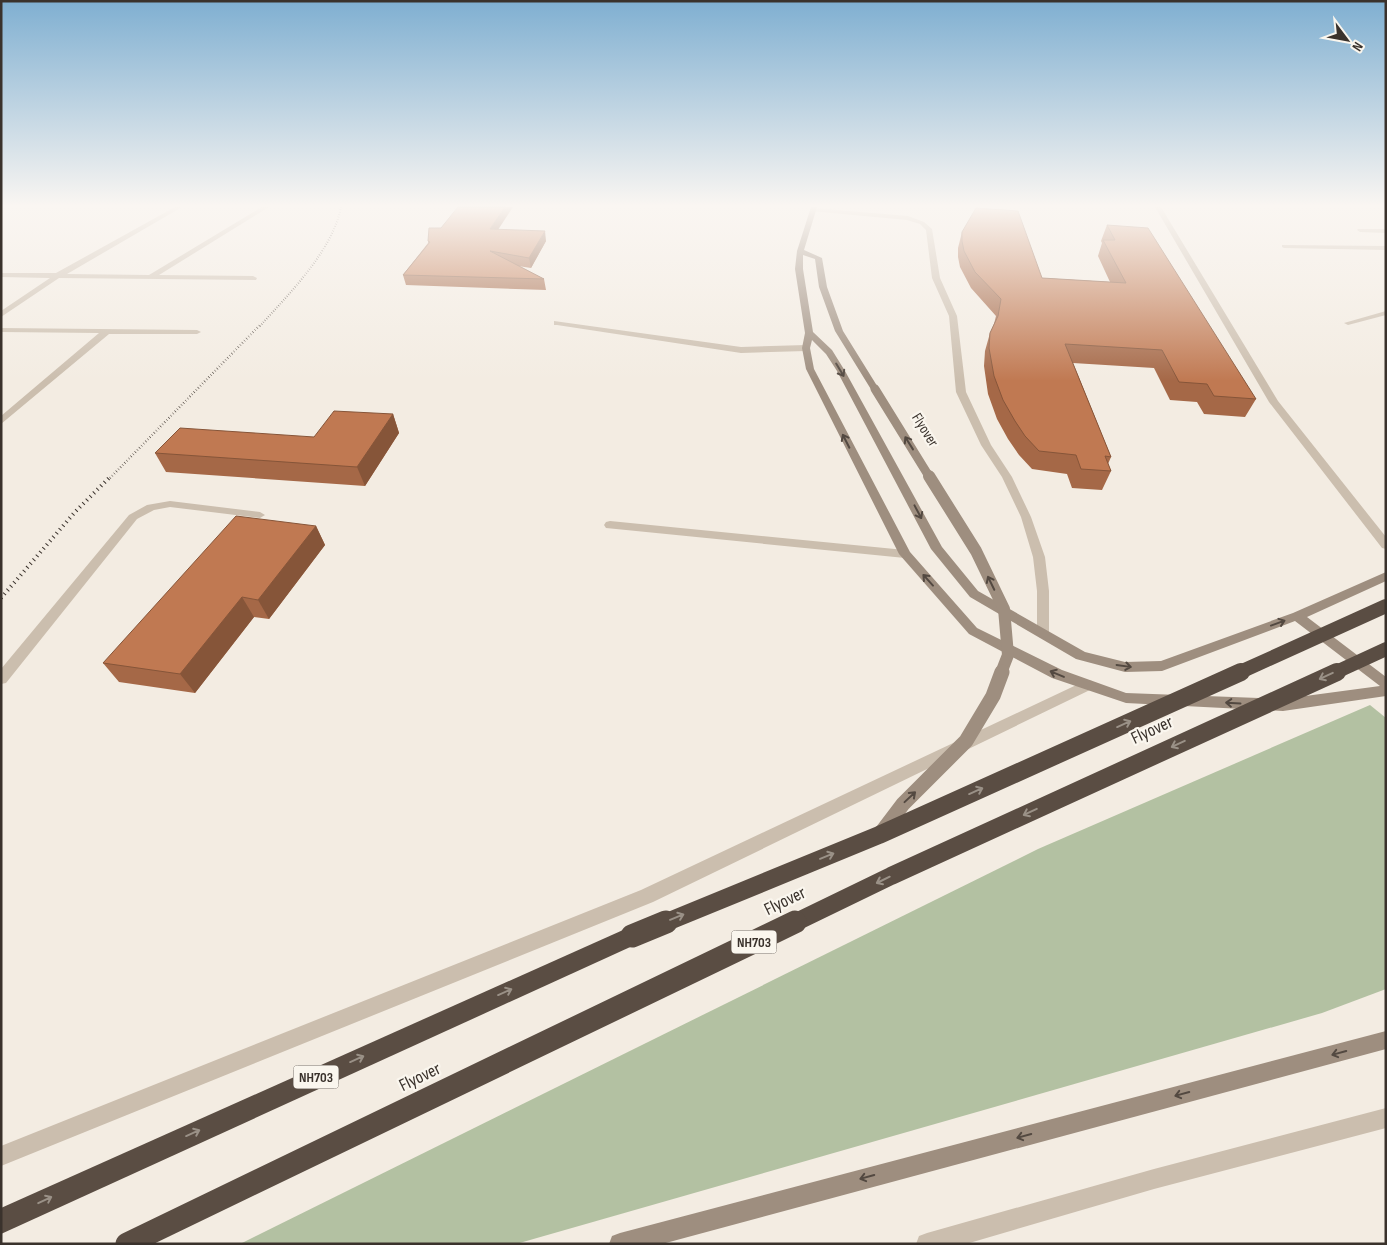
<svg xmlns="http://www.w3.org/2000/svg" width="1387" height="1245" font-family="'Sofia Sans Condensed',sans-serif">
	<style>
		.green { fill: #b3c1a2 }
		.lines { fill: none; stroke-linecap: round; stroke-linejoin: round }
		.lane { fill: #cbbeae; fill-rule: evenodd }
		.street { fill: #cbbeae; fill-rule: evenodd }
		.secondary { fill: #9e8e7f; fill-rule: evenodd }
		.highway { fill: #5a4d43; fill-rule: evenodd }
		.rail-far2 { stroke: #3a322c; stroke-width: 2; stroke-dasharray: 0.5 2; stroke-linecap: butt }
		.rail-far1 { stroke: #3a322c; stroke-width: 2.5; stroke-dasharray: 0.5 2.5; stroke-linecap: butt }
		.rail { stroke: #3a322c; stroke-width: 4; stroke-dasharray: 1 4; stroke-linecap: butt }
		.secondary-bridge-far2 { stroke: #9e8e7f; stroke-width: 9 }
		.secondary-bridge-far1 { stroke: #9e8e7f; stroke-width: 12 }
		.secondary-bridge { stroke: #9e8e7f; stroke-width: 15 }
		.highway-bridge-far2 { stroke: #5a4d43; stroke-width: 14 }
		.highway-bridge-far1 { stroke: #5a4d43; stroke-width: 18 }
		.highway-bridge { stroke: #5a4d43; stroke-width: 23 }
		.wall { fill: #a56847 }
		.shaded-wall { fill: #865539 }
		.building { fill: #c07952; stroke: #865539 }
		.oneway { stroke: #534941 }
		.oneway2 { stroke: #9a9187 }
		.labels { text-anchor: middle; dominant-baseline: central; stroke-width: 4.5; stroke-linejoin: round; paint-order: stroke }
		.shield { fill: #faf6ee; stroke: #746d66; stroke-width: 1 }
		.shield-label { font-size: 14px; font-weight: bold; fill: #3a322c }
		.street-label { font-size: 15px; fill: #3a322c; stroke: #faf6ee }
		.near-street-label { font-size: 18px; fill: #3a322c; stroke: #faf6ee }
	</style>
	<rect width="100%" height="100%" fill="#f3ece2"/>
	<polygon class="green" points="1370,705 1386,718 1386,989 1322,1013 516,1244 240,1244 1038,849"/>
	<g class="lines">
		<g class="lane">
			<polygon points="1155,207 1161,207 1278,401 1386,537 1386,549 1382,548 1269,402"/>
			<polygon points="813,208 908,216 924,222 932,229 940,278 957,316 966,392 991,445 1012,477 1031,517 1045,557 1049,591 1049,634 1047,637 1039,637 1037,634 1037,591 1033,557 1021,517 1002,477 981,445 956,392 949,316 932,278 926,230 920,224 907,220 811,211 810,210"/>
			<polygon points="1358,229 1386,229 1386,233 1360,232 1357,230"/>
			<polygon points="1282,245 1386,246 1386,250 1284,248 1282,247"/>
			<polygon points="1386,311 1386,315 1348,325 1344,323"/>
			<polygon points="554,321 741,347 806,345 810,348 806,351 741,353 557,325 554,325"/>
			<polygon points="170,501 260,512 265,515 260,518 170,507 154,510 137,519 6,683 1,684 1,669 129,515 147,505"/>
			<polygon points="610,521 905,550 911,554 905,558 606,528 604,525 606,522"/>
			<polygon points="1087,680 1092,681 1094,685 1092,689 653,902 1,1166 1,1146 641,890"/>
		</g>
		<g class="street">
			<polygon points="175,207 182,207 67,274 149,275 262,207 269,207 159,275 253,276 257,278 256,280 59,278 1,317 1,311 50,278 1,277 1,273 56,273"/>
			<polygon points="1,328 197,330 201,332 197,334 109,334 1,424 1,416 99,333 1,332"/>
			<polygon points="1386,1108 1386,1128 1154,1189 966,1244 916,1244 919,1236 927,1233 1154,1169"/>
		</g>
		<g class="secondary">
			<path d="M811 207H817L804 250 822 258 827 287 843 331 879 389 878 391H872L835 331 819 287 815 259 803 255V269L813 332 832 350 845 371 942 547 978 591 1085 652 1125 662 1161 661 1293 613 1386 572V581L1307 617 1386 677V696L1283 711 1126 703 1052 678 969 634 899 554 806 369 802 348 805 333 795 269 797 251ZM812 340 826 354 837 371 931 549 970 597 1076 659 1125 672 1162 671 1295 621 1380 686 1283 699 1126 693 1062 670 977 628 910 552 814 369 810 348Z"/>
			<polygon points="1386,1031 1386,1049 662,1244 609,1244 612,1236 620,1233"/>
		</g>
		<polygon class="highway" points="632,926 639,929 642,936 639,943 1,1234 1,1208"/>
		<path class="rail-far2" d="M260 326C289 294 333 250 341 207"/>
		<polyline class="rail-far1" points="110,478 261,324"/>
		<polyline class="rail" points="1,598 75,512 111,476"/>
		<polyline class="secondary-bridge-far2" points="875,389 930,478"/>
		<polyline class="secondary-bridge-far1" points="929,476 976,551 1004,609 1008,655 1001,673"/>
		<polyline class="secondary-bridge" points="881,833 903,804 966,741 993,696 1002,672"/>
		<g class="highway-bridge-far2">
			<polyline points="1238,673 1386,606"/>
			<polyline points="1334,673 1386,649"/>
		</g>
		<g class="highway-bridge-far1">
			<polyline points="662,924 879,835 1241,672"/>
			<polyline points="792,924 891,876 1337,672"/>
		</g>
		<g class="highway-bridge">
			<polyline points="632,936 666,922"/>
			<polyline points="127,1244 795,922"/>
		</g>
	</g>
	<g class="wall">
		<polygon points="1107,225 1256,399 1245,417 1204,414 1197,402 1170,400 1154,368 1073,363 1111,457 1108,464 1111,471 1102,490 1072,488 1067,474 1032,469 1019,455 1008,439 997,419 988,394 984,366 985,351 990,333 994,324 996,316 971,288 960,267 958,257 958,248 962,232 1042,278 1110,282 1098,256 1102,243 1101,241"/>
		<polygon points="441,228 498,230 546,241 531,268 518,266 544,279 546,290 406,285 403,275 428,243 428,241"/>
		<polygon points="393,414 399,433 365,486 166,472 155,453 314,437"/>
		<polygon points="316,526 325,545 269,619 254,617 195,693 119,682 103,663"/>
	</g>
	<g class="shaded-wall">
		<polygon points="505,207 513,207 492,239 490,229"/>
		<polygon points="545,231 546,241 531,268 529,258"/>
		<polygon points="393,414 399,433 365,486 357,467"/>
		<polygon points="316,526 325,545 269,619 258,600"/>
		<polygon points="242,597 254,617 195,693 180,674"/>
	</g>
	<g class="building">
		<polygon points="458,207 505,207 490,229 545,231 529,258 490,251 544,279 403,275 430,242 428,241 429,228 441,228"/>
		<polygon points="976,208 1018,211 1042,278 1126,283 1103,240 1115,240 1107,225 1148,228 1256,399 1214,396 1207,384 1179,382 1162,350 1065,344 1111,457 1105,456 1111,471 1081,469 1076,455 1039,451 1025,436 1015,421 1003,400 994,376 989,348 990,333 998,316 1001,299 975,272 964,251 962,241 962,232"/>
		<polygon points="334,411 393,414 357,467 155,453 180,428 314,437"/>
		<polygon points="236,516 316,526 258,600 242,597 180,674 103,663"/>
	</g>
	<defs><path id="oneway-shaft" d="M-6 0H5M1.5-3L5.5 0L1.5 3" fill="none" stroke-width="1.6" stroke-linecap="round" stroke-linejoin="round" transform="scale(1.25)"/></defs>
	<g class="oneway">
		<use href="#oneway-shaft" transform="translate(840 370) rotate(59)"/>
		<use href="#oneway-shaft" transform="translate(846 441) rotate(-117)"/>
		<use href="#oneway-shaft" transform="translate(909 443) rotate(-122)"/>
		<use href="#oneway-shaft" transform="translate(918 512) rotate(62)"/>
		<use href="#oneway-shaft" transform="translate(928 580) rotate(-132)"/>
		<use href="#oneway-shaft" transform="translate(991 583) rotate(-116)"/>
		<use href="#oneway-shaft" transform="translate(1278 623) rotate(-20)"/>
		<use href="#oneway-shaft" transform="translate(1124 666) rotate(8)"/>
		<use href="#oneway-shaft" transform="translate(1057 674) rotate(-157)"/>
		<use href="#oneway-shaft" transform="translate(1233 703) rotate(-177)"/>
		<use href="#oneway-shaft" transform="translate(910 797) rotate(-43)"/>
		<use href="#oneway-shaft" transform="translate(1339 1053) rotate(165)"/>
		<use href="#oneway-shaft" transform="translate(1182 1094) rotate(165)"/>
		<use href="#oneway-shaft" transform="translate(1024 1136) rotate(165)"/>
		<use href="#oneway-shaft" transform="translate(867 1177) rotate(165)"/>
	</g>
	<g class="oneway2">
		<use href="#oneway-shaft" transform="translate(1326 676) rotate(155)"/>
		<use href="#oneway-shaft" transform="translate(1124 724) rotate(-24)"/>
		<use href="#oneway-shaft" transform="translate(1178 744) rotate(155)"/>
		<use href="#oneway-shaft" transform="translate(976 791) rotate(-24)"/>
		<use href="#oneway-shaft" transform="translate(1030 812) rotate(155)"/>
		<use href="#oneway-shaft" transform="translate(827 856) rotate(-22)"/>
		<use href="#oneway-shaft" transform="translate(883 880) rotate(154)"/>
		<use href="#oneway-shaft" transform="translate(677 917) rotate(-22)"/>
		<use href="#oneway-shaft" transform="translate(505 992) rotate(-24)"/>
		<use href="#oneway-shaft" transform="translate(357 1059) rotate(-24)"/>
		<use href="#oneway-shaft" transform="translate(193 1133) rotate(-24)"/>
		<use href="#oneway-shaft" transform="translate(45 1200) rotate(-25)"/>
	</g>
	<linearGradient id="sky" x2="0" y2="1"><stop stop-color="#7fafd1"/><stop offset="0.54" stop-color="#faf6f2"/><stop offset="1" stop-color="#faf6f2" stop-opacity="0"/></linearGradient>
	<rect width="1387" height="381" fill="url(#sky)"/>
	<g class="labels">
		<g class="shield">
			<rect x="731.5" y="930.5" width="45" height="23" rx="4"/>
			<rect x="293.5" y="1065.5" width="45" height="23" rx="4"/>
		</g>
		<g class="shield-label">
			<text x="754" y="942">NH703</text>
			<text x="316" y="1077">NH703</text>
		</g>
		<g class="street-label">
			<text transform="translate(925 430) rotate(58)">Flyover</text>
		</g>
		<g class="near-street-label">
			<text transform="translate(1152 730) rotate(-25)">Flyover</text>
			<text transform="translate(785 901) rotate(-26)">Flyover</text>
			<text transform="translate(420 1077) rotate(-26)">Flyover</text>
		</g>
	</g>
	<rect width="1387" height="1245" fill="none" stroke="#3a322c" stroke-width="5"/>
	<g transform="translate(1347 40) rotate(122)" stroke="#faf6ee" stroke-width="4" paint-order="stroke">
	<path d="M0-4L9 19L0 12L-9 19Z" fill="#3a322c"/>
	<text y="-8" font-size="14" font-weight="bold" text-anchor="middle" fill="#3a322c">N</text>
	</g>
</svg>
